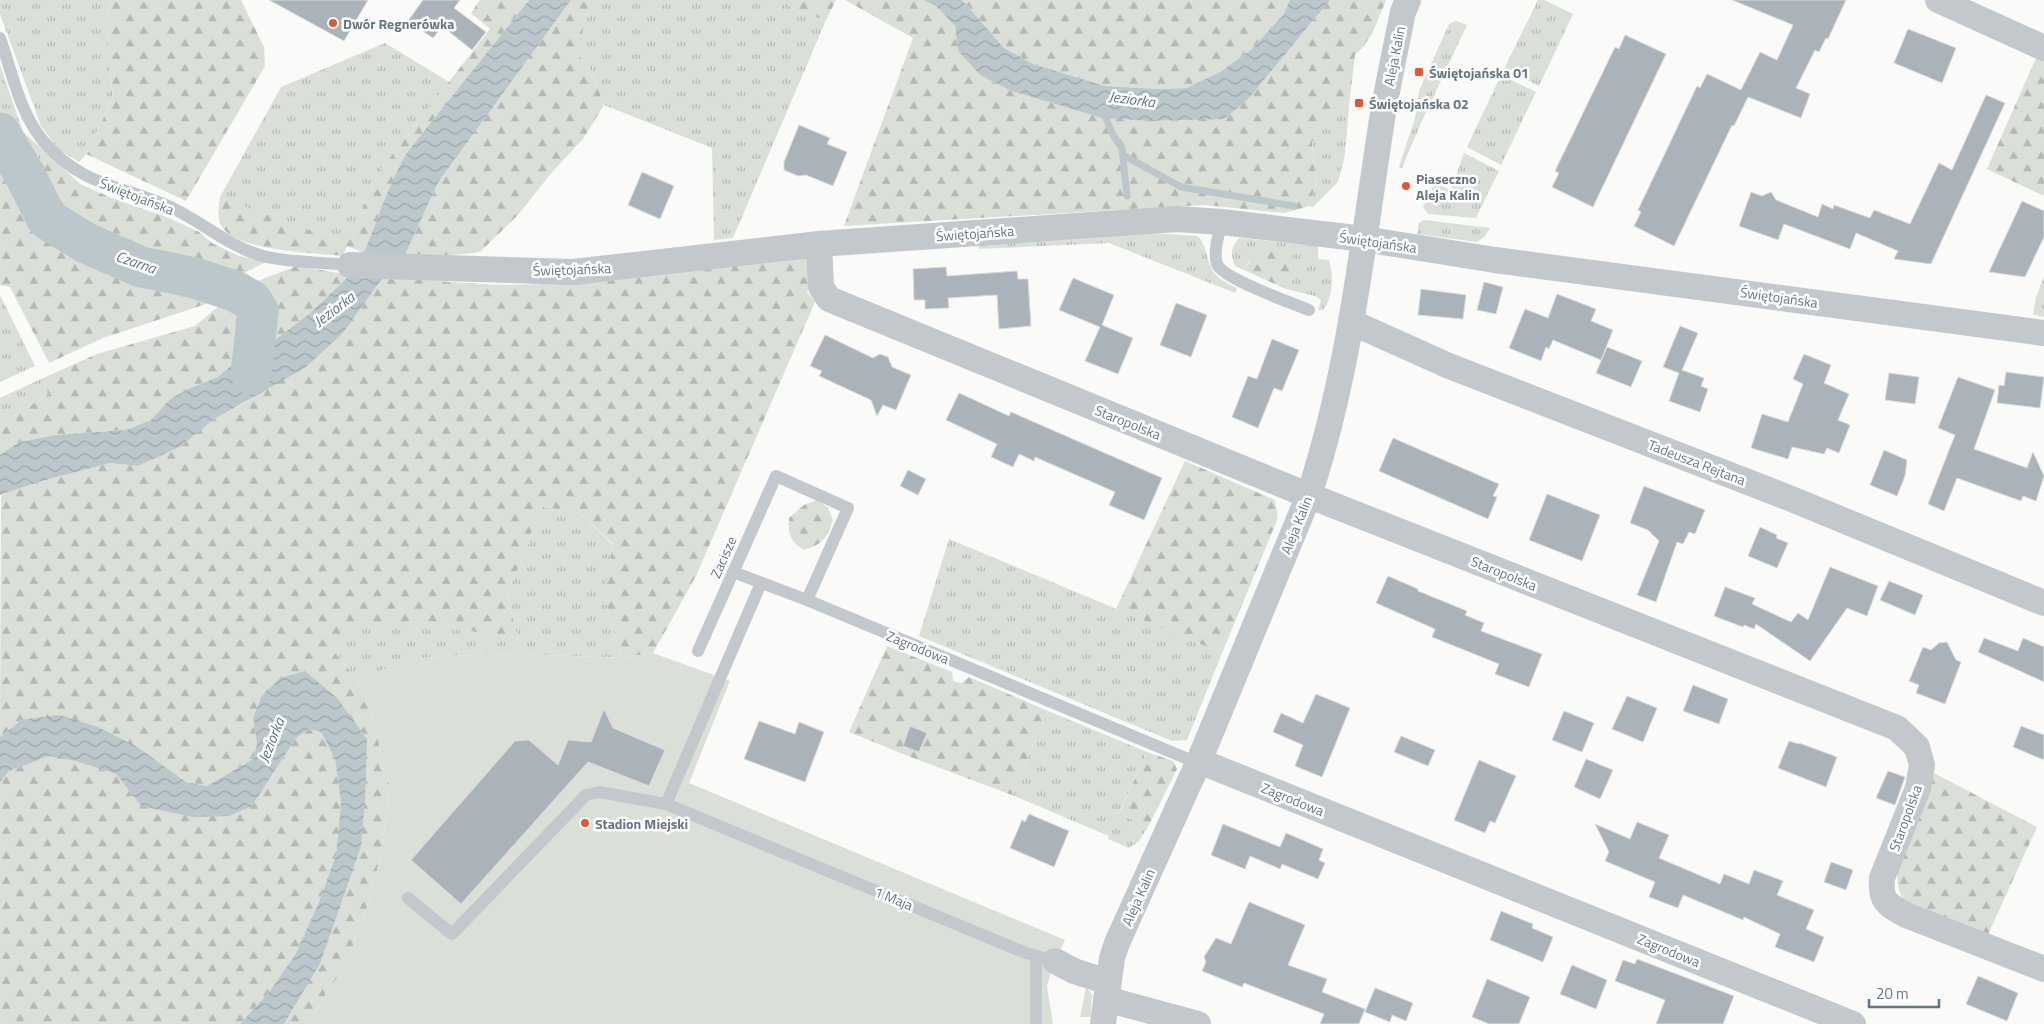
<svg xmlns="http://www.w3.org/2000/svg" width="2044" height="1024" font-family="'Titillium Web',sans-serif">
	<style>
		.grass { fill: url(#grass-tufts) }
		.forest { fill: url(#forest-firs) }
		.garden { fill: #dadfd7 }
		.water { fill: url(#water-waves) }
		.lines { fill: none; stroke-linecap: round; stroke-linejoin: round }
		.stream { stroke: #bbc7cb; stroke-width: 7 }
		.river { stroke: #bbc7cb; stroke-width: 41 }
		.building { fill: #aab3b9; stroke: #dcdcda }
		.service { stroke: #c3c8cc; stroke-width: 12 }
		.minor { stroke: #c3c8cc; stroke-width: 26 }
		.poi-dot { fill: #e4572e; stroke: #fff; stroke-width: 2 }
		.labels { text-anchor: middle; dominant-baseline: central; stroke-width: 5; stroke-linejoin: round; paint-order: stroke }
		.poi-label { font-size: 14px; font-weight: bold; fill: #657683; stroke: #fff; text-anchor: start }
		.street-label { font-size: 14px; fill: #657683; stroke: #fff }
		.water-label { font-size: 15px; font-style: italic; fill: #60757c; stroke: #fff }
	</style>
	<defs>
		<pattern id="grass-tufts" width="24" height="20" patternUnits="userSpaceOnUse" patternTransform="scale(1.25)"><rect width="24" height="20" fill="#dadfd7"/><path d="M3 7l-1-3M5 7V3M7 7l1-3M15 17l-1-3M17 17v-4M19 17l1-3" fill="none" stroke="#b4b9b4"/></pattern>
		<pattern id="forest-firs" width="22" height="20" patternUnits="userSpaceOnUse" patternTransform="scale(1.25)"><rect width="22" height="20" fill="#dadfd7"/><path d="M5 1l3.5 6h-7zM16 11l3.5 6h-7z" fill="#b4b9b4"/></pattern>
		<pattern id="water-waves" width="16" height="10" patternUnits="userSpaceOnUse" patternTransform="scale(1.25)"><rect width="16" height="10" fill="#bbc7cb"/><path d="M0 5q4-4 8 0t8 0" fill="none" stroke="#9ca6aa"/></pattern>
	</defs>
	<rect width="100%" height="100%" fill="#fafaf8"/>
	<g class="grass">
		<polygon points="0,0 112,0 106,19 113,98 86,154 79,162 58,149 41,126 0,14"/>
		<polygon points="591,0 783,0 795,11 826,20 733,238 714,240 712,148 604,105 592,72 581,58 583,26"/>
		<polygon points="1538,0 1544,0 1573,14 1539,86 1504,69"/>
		<polygon points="1456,21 1467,25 1421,123 1402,168 1399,167 1415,118 1419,91 1449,24"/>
		<polygon points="385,43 449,82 378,173 347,246 220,197 281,87"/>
		<polygon points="0,65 23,132 52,158 33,171 21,185 0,143"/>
		<polygon points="1501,75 1536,92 1501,165 1467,147"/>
		<polygon points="1349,106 1345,155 1338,182 1313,207 1309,206 1316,184 1312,143 1318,129"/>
		<polygon points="1464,153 1499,171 1476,218 1428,214 1423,207 1435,183 1451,190"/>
		<polygon points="1424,220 1490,228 1485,236 1477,242 1417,234 1419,223"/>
		<path d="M1124 231 1198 236C1208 247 1206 264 1216 275 1221 281 1230 284 1237 288L1235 293 1109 243 979 249V239Z"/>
		<path d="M1239 238 1318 246V259L1329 260C1334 276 1333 297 1323 310H1318L1321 300 1315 296 1286 289 1297 270 1249 261 1244 270 1235 266C1230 253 1231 248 1239 238Z"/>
		<polygon points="2044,277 2044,317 2033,315 2036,297"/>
		<polygon points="0,295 35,366 0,382"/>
		<polygon points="41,379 49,394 0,424 0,398"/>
		<polygon points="538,506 580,513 613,545 604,595 621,658 520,654 441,656 403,661 358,681 334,652 346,626 417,622 518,639 507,594 528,545"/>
		<polygon points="949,539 1222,653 1187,740 1172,741 919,636"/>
		<polygon points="1048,711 1147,752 1119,813 1148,827 1139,841 1129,848 1108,839 1109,836 1012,795"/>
	</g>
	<g class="forest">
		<polygon points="112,0 241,0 264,47 265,66 186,201 86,154 113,98 106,19"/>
		<path d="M480 0H529L408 151 364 253 347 246 343 256C315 253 237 251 222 227 216 218 219 207 220 197L347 245 378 173 490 29 471 13Z"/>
		<polygon points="571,0 591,0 583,26 581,58 592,72 604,105 583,139 553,171 517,216 480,252 402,261 439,181"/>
		<polygon points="783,0 836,0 826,20 795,11"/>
		<polygon points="845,0 923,0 937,7 955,26 958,51 980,75 1011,91 1102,118 1150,121 1193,120 1250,97 1330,0 1386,0 1372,34 1363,47 1355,55 1349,106 1318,129 1312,143 1316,184 1309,206 1285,213 1204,205 844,226 913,38"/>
		<polygon points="962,0 1290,0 1283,15 1252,49 1220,72 1187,88 1159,89 1105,86 1033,64 1004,48"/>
		<polygon points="2036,58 2044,61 2044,196 1987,169"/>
		<polygon points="0,143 21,185 28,206 46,230 103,262 160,283 201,285 220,290 206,304 103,338 49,363 10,287 0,285"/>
		<polygon points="52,158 80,184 112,198 169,218 199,232 212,243 239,256 266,262 242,274 228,283 190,268 150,261 93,241 61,221 49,207 33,171"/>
		<polygon points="1259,249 1287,254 1298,260 1297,270 1286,289 1244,270"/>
		<path d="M810 255 814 273 807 292 815 302 696 576 653 653 621 658 604 595 613 544 580 513 538 506 528 545 507 594 518 639 417 622 346 627 334 652 358 681 369 703 390 788 380 859 367 907 346 964 306 1024H284L320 964 361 847 367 739 261 697 253 718 257 744 253 759 207 786 186 782 139 748 21 720 0 737 1 495 42 481 110 463 138 466 180 447 213 420 246 402 343 333 384 276C438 281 492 287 546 284 634 280 722 265 810 255Z"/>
		<path d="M297 266 350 275 309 314 263 349C264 333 270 310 257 297 253 293 244 291 239 288Z"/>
		<polygon points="232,295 249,313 250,323 238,359 218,377 188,389 170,399 151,420 126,430 55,435 19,442 0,455 0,424 49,394 41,379 97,354 195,326"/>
		<polygon points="1185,461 1275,500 1278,518 1222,653 1116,609"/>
		<path d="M817 500 828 508 833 520C827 538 823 544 804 550 790 541 788 534 789 518L804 505Z"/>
		<polygon points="887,646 952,672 953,681 961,683 969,677 1048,711 1012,795 908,756 849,732"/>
		<polygon points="309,729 321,732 335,759 341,803 336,855 319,902 295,955 269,992 240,1024 0,1024 0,782 9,771 49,755 75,761 116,774 141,806 252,806 296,738"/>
		<polygon points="1147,752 1173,761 1177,769 1148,827 1119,814"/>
		<path d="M1934 773 2037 827 1986 939C1969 931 1911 910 1902 897 1897 889 1897 875 1898 866Z"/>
	</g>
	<g class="garden">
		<polygon points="653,653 730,681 689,783 1065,940 1055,961 1047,986 1053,1024 306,1024 346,964 367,907 380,859 390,788 369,703 358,681 403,661 441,656 520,654 621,658"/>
		<polygon points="1086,987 1092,994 1091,1017 1080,1017"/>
	</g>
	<g class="water">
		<path d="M529 0H571L439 181 402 261 364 253C378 219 389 183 408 151Z"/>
		<polygon points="923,0 962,0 1004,48 1033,64 1105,86 1159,89 1187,88 1220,72 1252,49 1283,15 1290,0 1330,0 1250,97 1224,119 1150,121 1102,118 1011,91 980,75 958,51 955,26 937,7"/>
		<polygon points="350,275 384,276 343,333 306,367 213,420 180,447 138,466 110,463 42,481 0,495 0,455 19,442 55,435 126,430 151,420 170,399 188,389 218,377 238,359 263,349 309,314"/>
		<polygon points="305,671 337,698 367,739 365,800 361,847 320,964 284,1024 240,1024 269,992 295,955 319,902 336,855 341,803 335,759 321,732 309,729 296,738 252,806 229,816 193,817 141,806 116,774 75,761 49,756 9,771 0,782 0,737 21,720 59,715 98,727 139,748 186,782 207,786 253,759 257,744 253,718 261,697 280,678"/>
	</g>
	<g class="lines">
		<g class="stream">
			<polyline points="1102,109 1113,135 1122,148 1127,196"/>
			<polyline points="1123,155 1181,187 1294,206"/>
		</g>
		<polyline class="river" points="0,133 26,177 47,219 86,243 141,267 191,277 235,291 252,301 258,311 251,374"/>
	</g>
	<g class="building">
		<polygon points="269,0 368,0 344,41"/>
		<polygon points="423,0 460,0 454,8 486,32 472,50 442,26 433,38 408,21"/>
		<polygon points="1732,0 1846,0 1828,39 1826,38 1819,52 1815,50 1796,88 1810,94 1801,118 1748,97 1734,126 1732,125 1674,246 1634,226 1641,212 1638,210 1697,86 1700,88 1707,74 1741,90 1760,52 1777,60 1793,25"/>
		<polygon points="1908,29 1956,48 1942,83 1894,63"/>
		<polygon points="1625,35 1666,54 1593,207 1552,187 1559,173 1555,171 1615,47 1619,49"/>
		<polygon points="1986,95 2005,103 1931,264 1894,259 1898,251 1856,233 1850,249 1784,224 1778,240 1739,226 1751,192 1762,196 1771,192 1776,200 1818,217 1822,204 1833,209 1834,205 1870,218 1874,210 1910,224 1939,163 1952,170"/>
		<polygon points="799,125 830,138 827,144 847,152 833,186 806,175 798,176 784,170 784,162"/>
		<polygon points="642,172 674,186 660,219 628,205"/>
		<polygon points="2022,201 2044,211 2044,237 2025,277 1989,272"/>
		<polygon points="946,267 947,276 1017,271 1018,279 1028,279 1031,326 999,329 997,295 948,298 949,308 925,309 925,300 914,300 913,269"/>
		<polygon points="1073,278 1114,295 1102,325 1133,338 1118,374 1085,361 1100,327 1059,310"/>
		<polygon points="1484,282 1503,287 1496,314 1477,310"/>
		<polygon points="1421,289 1466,295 1463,319 1418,315"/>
		<polygon points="1557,294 1596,309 1591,321 1613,330 1601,360 1553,340 1549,349 1546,347 1541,361 1509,348 1525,309 1548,318"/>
		<polygon points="1176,303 1207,315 1191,357 1160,345"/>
		<polygon points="1680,326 1698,333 1682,370 1704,378 1701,386 1708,389 1700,412 1669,401 1679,373 1663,367"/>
		<polygon points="825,335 873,358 880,354 888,357 892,367 911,375 896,410 883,405 877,416 871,400 819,376 822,371 810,366"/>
		<polygon points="1272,339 1299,350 1282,391 1274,388 1258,428 1232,417 1248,376 1257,379"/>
		<polygon points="1607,347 1642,361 1631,387 1596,373"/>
		<polygon points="1804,354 1831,365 1824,383 1849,394 1838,420 1850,425 1839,453 1827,448 1824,454 1792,447 1788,459 1751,448 1762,414 1788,422 1803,384 1793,379"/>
		<polygon points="2006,372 2044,377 2040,408 1997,403 1999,385 2004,386"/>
		<polygon points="1889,373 1919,377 1915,404 1885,400"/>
		<polygon points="1958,377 1995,390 1974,449 2027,468 2033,452 2044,476 2036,501 2023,496 2021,501 1957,478 1944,511 1928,504 1955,435 1938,428"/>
		<polygon points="959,393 1009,416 1011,412 1162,478 1144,520 1109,505 1115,492 1035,457 1034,461 1019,454 1013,467 991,457 997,444 946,420"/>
		<polygon points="1393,438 1499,484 1493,496 1497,497 1488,519 1379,471"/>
		<polygon points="1884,450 1907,460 1905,476 1897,496 1870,485"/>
		<polygon points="908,470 926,479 918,495 900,486"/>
		<polygon points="1644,486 1705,510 1695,534 1689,532 1683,544 1677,542 1656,602 1637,595 1659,541 1648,530 1630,523"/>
		<polygon points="1547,494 1600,515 1582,561 1529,540"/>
		<polygon points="1760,527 1777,535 1776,538 1788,543 1777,568 1748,556"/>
		<polygon points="1830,567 1878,586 1867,616 1847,608 1810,661 1756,624 1754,629 1744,625 1743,627 1714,616 1725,587 1755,598 1752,604 1791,622 1798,613 1808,620"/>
		<polygon points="1388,576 1418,589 1418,591 1467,611 1465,615 1484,623 1481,631 1542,654 1529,687 1495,674 1499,664 1432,637 1435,629 1376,603"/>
		<polygon points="1889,581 1923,595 1915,615 1880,600"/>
		<polygon points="1984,638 2018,651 2023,638 2044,647 2044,682 1978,652"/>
		<polygon points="1947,642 1956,660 1961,662 1945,704 1916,693 1919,685 1909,681 1923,647 1931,650 1939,643"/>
		<polygon points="1693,685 1728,699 1719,724 1683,711"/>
		<polygon points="1316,694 1350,708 1322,777 1295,766 1303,745 1273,732 1281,713 1303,723"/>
		<polygon points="1627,696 1657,708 1643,742 1612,729"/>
		<polygon points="604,709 613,728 665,750 649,786 588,762 461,904 411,860 515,741 529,740 558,765 568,740 591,742"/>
		<polygon points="1564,711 1594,723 1582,752 1552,740"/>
		<polygon points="759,721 795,734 799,722 824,732 805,782 744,759"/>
		<polygon points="910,726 927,733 919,752 903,746"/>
		<polygon points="2021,726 2044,735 2044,760 2013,747"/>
		<polygon points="1401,736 1435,750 1428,766 1394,752"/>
		<polygon points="1789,741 1799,744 1799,743 1837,757 1826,787 1778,768"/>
		<polygon points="1586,759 1613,770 1600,799 1574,787"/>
		<polygon points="1479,760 1516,776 1495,823 1490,821 1485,833 1454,820"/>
		<polygon points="1888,771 1905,777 1895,805 1876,798"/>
		<polygon points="1029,814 1069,831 1054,867 1010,848 1022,820 1025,822"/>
		<polygon points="1637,822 1669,835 1659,858 1720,884 1724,874 1749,884 1754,870 1783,881 1777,895 1814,910 1806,929 1824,937 1814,962 1775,947 1780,934 1744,917 1743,920 1683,895 1678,908 1649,897 1655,882 1605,861 1609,852 1595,824 1630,839"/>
		<polygon points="1223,824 1280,847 1286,833 1323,849 1319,860 1325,863 1318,879 1282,864 1280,869 1250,856 1245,869 1211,855"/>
		<polygon points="1831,862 1853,870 1846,890 1824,882"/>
		<polygon points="1249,902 1305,925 1288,965 1327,979 1322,992 1365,1009 1359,1024 1320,1024 1324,1014 1244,983 1242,987 1202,971 1206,962 1204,957 1216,938 1231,944"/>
		<polygon points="1501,911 1533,924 1532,928 1553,937 1543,962 1490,940"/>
		<polygon points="1637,959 1734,996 1723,1024 1656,1024 1665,1000 1615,981 1623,960 1635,964"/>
		<polygon points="1572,965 1607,980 1596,1009 1560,994"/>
		<polygon points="1978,976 2018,993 2007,1021 1966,1004"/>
		<polygon points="1487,979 1530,997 1519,1024 1489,1024 1472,1017"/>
		<polygon points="1375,988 1413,1003 1406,1021 1392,1015 1390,1022 1365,1012"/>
	</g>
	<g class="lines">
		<g class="service">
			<path d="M0 38C12 72 20 114 44 142 81 185 118 185 166 205 201 220 226 246 263 256 291 263 321 262 350 265"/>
			<path d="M1222 222C1219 234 1213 251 1217 264 1223 279 1292 303 1309 310"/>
			<polyline points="733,572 807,600 1188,759 1199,761"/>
			<polyline points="761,583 666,804 1026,953 1055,961"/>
			<polyline points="698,651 776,476 848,508 807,600"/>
			<polyline points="408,898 452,934 586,795 599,792 666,804"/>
			<polyline points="1036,956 1036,1024"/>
		</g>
		<g class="minor">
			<polyline points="1938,0 2044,48"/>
			<path d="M819 244 821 287 829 299 1295 490 1897 728 1917 747 1922 765 1918 788 1882 878C1880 902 1887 904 1906 915L2044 969"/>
			<polyline points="350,265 573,272 819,244 1177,219 1222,222 1364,239 1495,260 2044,333"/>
			<polyline points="1351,322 1449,366 1789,498 2044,603"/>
			<polyline points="1199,761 1853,1024"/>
			<polyline points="1055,961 1074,971 1108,982"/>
			<polyline points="1106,999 1198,1024"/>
			<path d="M1103 1024 1112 958 1117 943 1199 761 1309 495C1350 371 1363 241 1383 113 1389 79 1396 46 1403 12L1408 0"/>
		</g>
	</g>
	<g class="poi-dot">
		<circle cx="333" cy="23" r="5"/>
		<rect x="1414" y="67" width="10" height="10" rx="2.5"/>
		<rect x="1354" y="98" width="10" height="10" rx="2.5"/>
		<circle cx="1406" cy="186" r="5"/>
		<circle cx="585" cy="823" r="5"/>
	</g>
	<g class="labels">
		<g class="poi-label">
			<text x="343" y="23">Dwór Regnerówka</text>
			<text x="1429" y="72">Świętojańska 01</text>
			<text x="1369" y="103">Świętojańska 02</text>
			<text x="1416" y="178">Piaseczno<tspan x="1416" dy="16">Aleja Kalin</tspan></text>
			<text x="595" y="823">Stadion Miejski</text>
		</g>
		<g class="street-label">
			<text transform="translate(1394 56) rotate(-79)">Aleja Kalin</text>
			<text transform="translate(137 196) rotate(21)">Świętojańska</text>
			<text transform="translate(975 233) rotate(-4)">Świętojańska</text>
			<text transform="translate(1378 242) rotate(8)">Świętojańska</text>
			<text transform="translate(572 269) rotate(-2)">Świętojańska</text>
			<text transform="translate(1779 297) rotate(8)">Świętojańska</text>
			<text transform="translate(1128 422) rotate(22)">Staropolska</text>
			<text transform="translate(1697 462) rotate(21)">Tadeusza Rejtana</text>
			<text transform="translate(1296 525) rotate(-68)">Aleja Kalin</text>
			<text transform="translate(723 557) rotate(-66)">Zacisze</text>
			<text transform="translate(1504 573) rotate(22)">Staropolska</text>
			<text transform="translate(918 647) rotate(22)">Zagrodowa</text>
			<text transform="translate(1293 799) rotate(22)">Zagrodowa</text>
			<text transform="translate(1905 818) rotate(-70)">Staropolska</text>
			<text transform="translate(1138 897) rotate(-66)">Aleja Kalin</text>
			<text transform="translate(894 898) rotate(22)">1 Maja</text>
			<text transform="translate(1669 950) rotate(22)">Zagrodowa</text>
		</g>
		<g class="water-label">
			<text transform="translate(1132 99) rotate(8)">Jeziorka</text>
			<text transform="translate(136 262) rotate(19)">Czarna</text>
			<text transform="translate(334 309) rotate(-37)">Jeziorka</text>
			<text transform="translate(271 740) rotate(-68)">Jeziorka</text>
		</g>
	</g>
	<path d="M1869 999v8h70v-8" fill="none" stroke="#657683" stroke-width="2.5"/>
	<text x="1876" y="999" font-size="15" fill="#657683" stroke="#ffffff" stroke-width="4" paint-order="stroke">20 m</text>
</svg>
